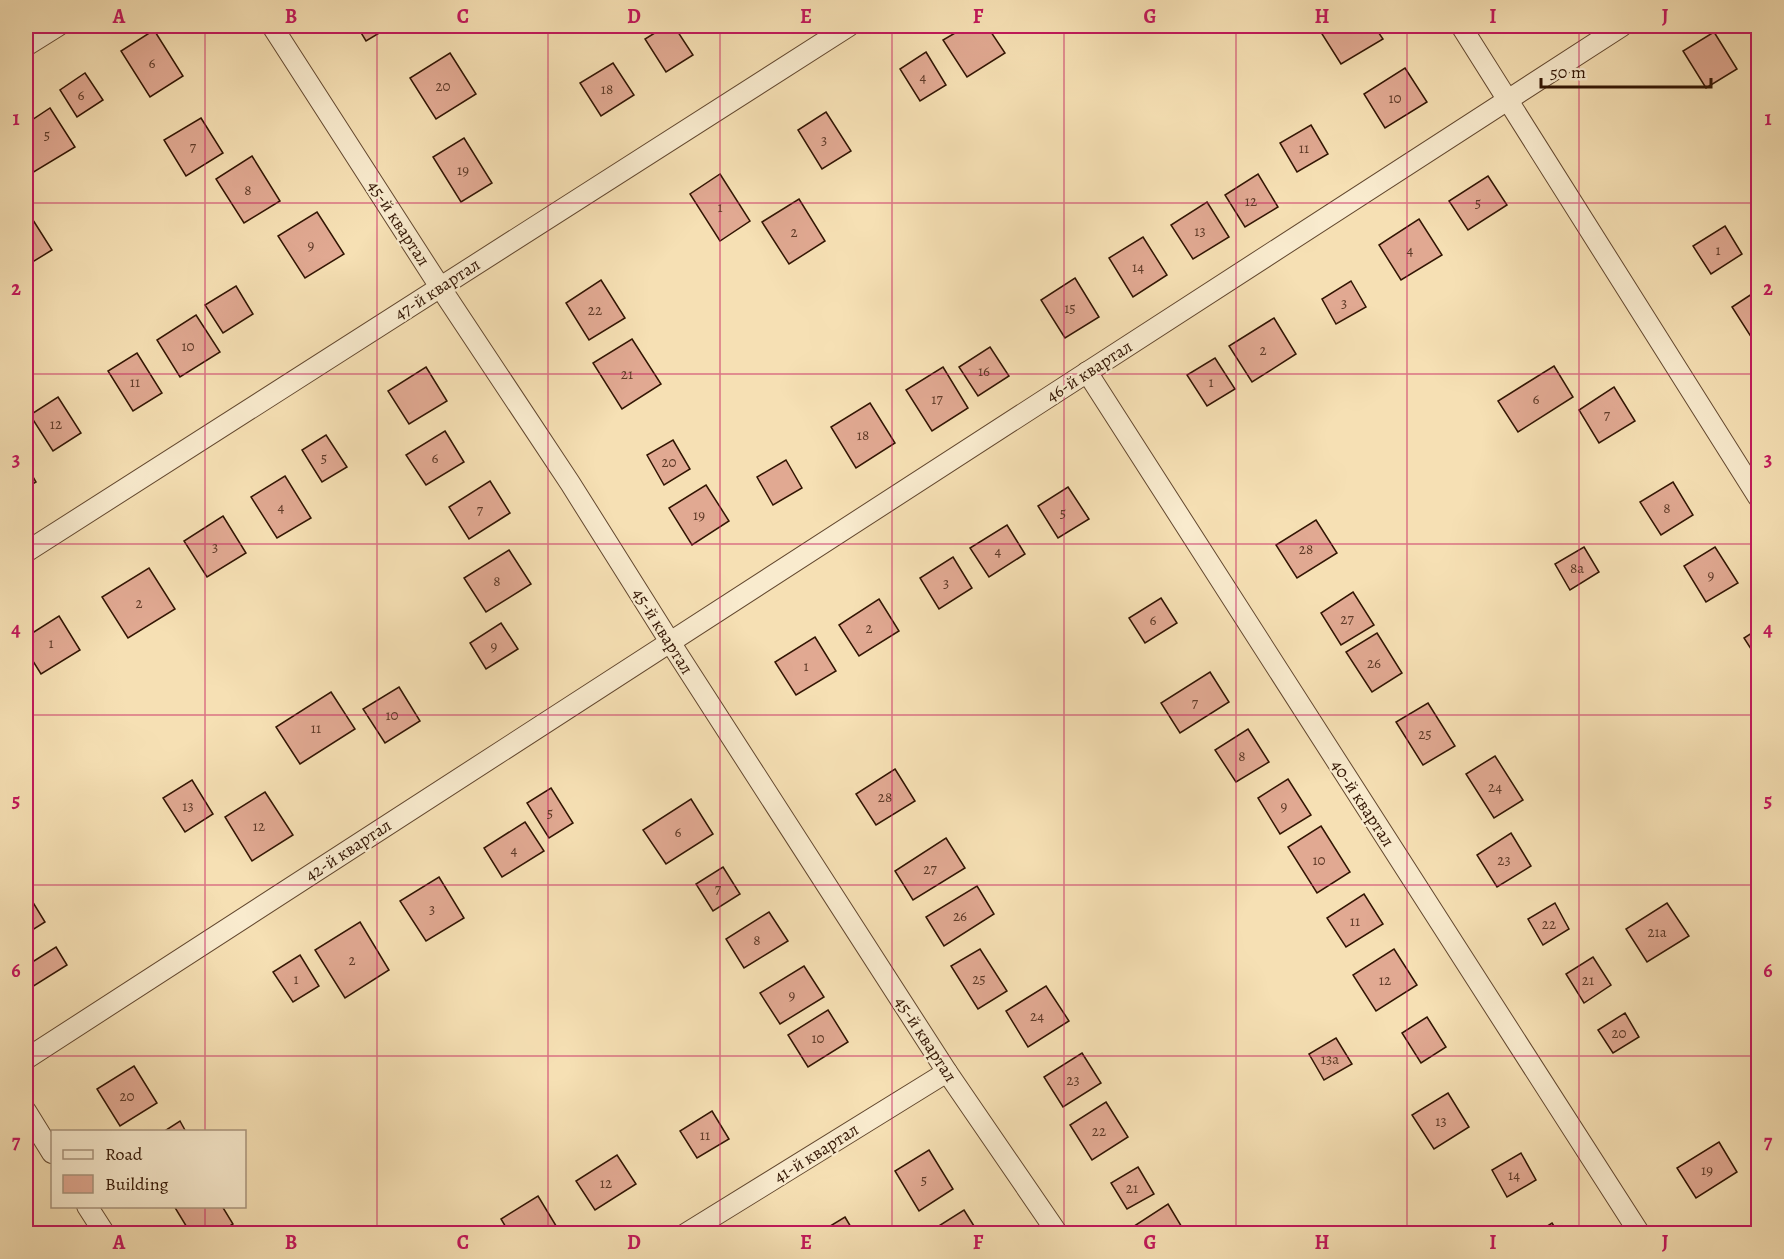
<svg xmlns="http://www.w3.org/2000/svg" width="1784" height="1259" font-family="Alegreya,serif">
	<style>
		.building { fill: #e1a992; stroke: #321503; stroke-width: 1.5 }
		.lines { fill: none; stroke-linecap: round; stroke-linejoin: round }
		.street-casing { stroke: #63482f; stroke-width: 22 }
		.street { stroke: #f9ebce; stroke-width: 20 }
		.grid { fill: none; stroke: #c2185b; stroke-width: 1.5; stroke-opacity: 0.55 }
		.labels { text-anchor: middle; dominant-baseline: central; stroke-width: 4.5; stroke-linejoin: round; paint-order: stroke }
		.number-label { font-size: 15px; fill: #5e3a27 }
		.street-label { font-size: 18px; fill: #321503; stroke: #f9ebce }
		.neatline { fill: none; stroke: #c2185b; stroke-width: 2 }
		.grid-label { font-size: 20px; text-anchor: middle; font-weight: bold; fill: #c2185b }
	</style>
	<rect width="100%" height="100%" fill="#f6e0b4"/>
	<filter id="stains"><feTurbulence type="fractalNoise" baseFrequency=".00333" numOctaves="4"/><feColorMatrix values="0 0 0 0 .2 0 0 0 0 .09 0 0 0 0 .02 0 0 0 .5 -.17"/></filter>
	<radialGradient id="worn" r=".72"><stop offset=".6" stop-color="#630" stop-opacity="0"/><stop offset="1" stop-color="#630" stop-opacity=".3"/></radialGradient>
	<g class="building">
		<polygon points="357,26 391,26 366,41"/>
		<polygon points="666,26 674,26 693,55 666,72 645,39"/>
		<polygon points="967,26 987,26 1005,53 967,77 943,40"/>
		<polygon points="1030,26 1048,26 1035,33"/>
		<polygon points="1317,26 1374,26 1383,39 1341,64"/>
		<polygon points="154,30 183,76 150,97 121,51"/>
		<polygon points="1714,32 1737,69 1706,88 1683,51"/>
		<polygon points="926,52 946,85 920,101 900,69"/>
		<polygon points="450,53 476,94 436,119 410,78"/>
		<polygon points="613,63 634,95 601,116 580,83"/>
		<polygon points="1405,68 1427,102 1385,128 1364,94"/>
		<polygon points="85,73 103,100 77,117 60,90"/>
		<polygon points="50,108 75,147 32,173 26,162 26,124"/>
		<polygon points="826,112 851,151 822,169 798,130"/>
		<polygon points="201,118 223,153 186,176 164,140"/>
		<polygon points="1311,125 1328,154 1297,172 1280,143"/>
		<polygon points="464,138 492,183 461,202 433,157"/>
		<polygon points="252,156 280,201 244,223 216,179"/>
		<polygon points="720,174 750,221 720,241 690,194"/>
		<polygon points="1258,174 1278,207 1245,227 1225,195"/>
		<polygon points="1488,176 1507,205 1468,230 1449,201"/>
		<polygon points="799,199 825,241 789,264 762,222"/>
		<polygon points="1207,202 1229,237 1193,259 1171,225"/>
		<polygon points="26,209 52,250 26,266"/>
		<polygon points="317,212 344,254 305,278 278,236"/>
		<polygon points="1419,219 1442,255 1401,280 1379,245"/>
		<polygon points="1725,226 1742,254 1711,274 1693,246"/>
		<polygon points="1143,237 1167,275 1133,297 1109,258"/>
		<polygon points="1075,278 1099,317 1065,338 1041,300"/>
		<polygon points="601,280 625,318 589,340 566,303"/>
		<polygon points="1351,281 1366,307 1336,324 1322,299"/>
		<polygon points="236,286 253,314 223,333 205,305"/>
		<polygon points="1758,290 1758,341 1755,343 1732,307"/>
		<polygon points="196,315 220,352 180,377 157,340"/>
		<polygon points="1274,318 1296,354 1252,382 1229,346"/>
		<polygon points="632,339 661,384 622,409 593,363"/>
		<polygon points="990,347 1009,376 978,396 959,367"/>
		<polygon points="137,353 162,393 133,411 108,371"/>
		<polygon points="1215,358 1235,389 1207,406 1187,375"/>
		<polygon points="1554,366 1573,397 1518,432 1498,401"/>
		<polygon points="426,367 447,401 409,424 388,391"/>
		<polygon points="943,367 968,408 932,431 906,390"/>
		<polygon points="1614,387 1635,421 1599,443 1579,410"/>
		<polygon points="58,397 81,433 53,451 30,415"/>
		<polygon points="870,403 895,443 856,468 831,427"/>
		<polygon points="445,431 464,462 426,485 406,455"/>
		<polygon points="326,435 347,467 322,482 302,450"/>
		<polygon points="673,440 690,469 664,485 647,455"/>
		<polygon points="786,460 802,488 773,505 757,477"/>
		<polygon points="26,465 36,482 26,488"/>
		<polygon points="285,476 311,518 277,538 251,497"/>
		<polygon points="490,481 510,513 469,539 449,507"/>
		<polygon points="1673,482 1693,515 1661,535 1640,502"/>
		<polygon points="706,485 729,521 692,545 669,508"/>
		<polygon points="1068,487 1089,519 1058,538 1038,506"/>
		<polygon points="223,516 246,553 207,577 184,541"/>
		<polygon points="1316,520 1337,553 1297,578 1276,545"/>
		<polygon points="1007,525 1025,554 989,577 970,548"/>
		<polygon points="1584,547 1599,572 1570,590 1555,564"/>
		<polygon points="1715,547 1738,583 1706,602 1684,566"/>
		<polygon points="509,550 531,584 486,612 464,578"/>
		<polygon points="953,557 972,588 939,609 920,578"/>
		<polygon points="149,568 175,609 128,638 102,597"/>
		<polygon points="1353,592 1374,625 1341,645 1321,613"/>
		<polygon points="1161,598 1177,623 1145,643 1129,618"/>
		<polygon points="879,599 899,631 859,656 839,625"/>
		<polygon points="59,616 80,650 41,674 26,650 26,637"/>
		<polygon points="501,623 518,649 486,669 470,643"/>
		<polygon points="1758,629 1758,660 1744,638"/>
		<polygon points="1377,633 1402,673 1372,692 1346,652"/>
		<polygon points="815,637 836,671 796,695 775,662"/>
		<polygon points="1210,672 1229,702 1180,733 1161,703"/>
		<polygon points="399,687 420,721 385,743 363,709"/>
		<polygon points="331,692 355,729 300,764 276,727"/>
		<polygon points="1428,703 1455,746 1423,765 1396,722"/>
		<polygon points="1248,729 1269,762 1236,782 1215,750"/>
		<polygon points="1495,756 1523,800 1494,818 1466,774"/>
		<polygon points="895,769 915,801 876,825 856,794"/>
		<polygon points="1288,779 1311,815 1280,834 1258,798"/>
		<polygon points="192,780 213,814 185,832 163,798"/>
		<polygon points="551,788 573,823 549,838 527,803"/>
		<polygon points="265,792 293,835 252,861 225,817"/>
		<polygon points="691,799 713,834 666,864 643,830"/>
		<polygon points="525,822 544,851 502,877 484,848"/>
		<polygon points="1321,826 1350,872 1317,893 1288,847"/>
		<polygon points="1511,833 1531,866 1497,887 1477,855"/>
		<polygon points="946,838 965,868 913,900 895,871"/>
		<polygon points="723,867 740,894 713,911 696,884"/>
		<polygon points="439,877 464,918 426,941 400,901"/>
		<polygon points="977,886 994,914 944,946 926,917"/>
		<polygon points="26,891 45,922 26,934"/>
		<polygon points="1364,894 1383,924 1346,947 1327,918"/>
		<polygon points="1555,903 1569,929 1543,945 1528,919"/>
		<polygon points="1667,903 1689,936 1647,962 1626,929"/>
		<polygon points="769,912 788,941 744,968 726,939"/>
		<polygon points="360,922 389,970 345,998 315,950"/>
		<polygon points="56,947 67,965 32,987 26,977 26,966"/>
		<polygon points="980,949 1007,991 978,1009 951,966"/>
		<polygon points="1394,949 1417,985 1376,1011 1353,975"/>
		<polygon points="300,955 319,986 293,1002 273,972"/>
		<polygon points="1593,957 1611,985 1584,1003 1566,974"/>
		<polygon points="804,966 824,997 780,1024 760,993"/>
		<polygon points="1046,986 1069,1021 1028,1047 1006,1011"/>
		<polygon points="828,1010 848,1042 808,1067 788,1035"/>
		<polygon points="1625,1013 1639,1037 1613,1053 1598,1030"/>
		<polygon points="1427,1017 1446,1047 1421,1063 1402,1033"/>
		<polygon points="1336,1038 1352,1064 1324,1080 1309,1054"/>
		<polygon points="1082,1053 1101,1083 1063,1107 1044,1077"/>
		<polygon points="134,1066 157,1103 120,1126 97,1089"/>
		<polygon points="1448,1093 1469,1127 1434,1149 1412,1115"/>
		<polygon points="1106,1102 1128,1137 1092,1160 1070,1125"/>
		<polygon points="712,1111 729,1139 697,1158 680,1131"/>
		<polygon points="180,1121 186,1132 163,1132"/>
		<polygon points="1719,1142 1737,1172 1696,1198 1677,1168"/>
		<polygon points="929,1150 953,1189 919,1211 895,1171"/>
		<polygon points="1521,1153 1536,1180 1507,1197 1492,1170"/>
		<polygon points="617,1155 636,1184 595,1210 576,1181"/>
		<polygon points="1138,1167 1154,1194 1127,1209 1111,1183"/>
		<polygon points="538,1196 561,1234 510,1234 501,1219"/>
		<polygon points="1168,1204 1186,1234 1126,1234 1125,1232"/>
		<polygon points="174,1206 222,1206 233,1224 217,1234 191,1234"/>
		<polygon points="964,1210 979,1234 926,1234"/>
		<polygon points="845,1217 855,1234 817,1234"/>
		<polygon points="1552,1223 1559,1234 1535,1234"/>
		<polygon points="253,1226 258,1234 242,1234"/>
	</g>
	<g class="lines">
		<defs>
			<g id="street">
				<polyline points="272,26 440,287 570,483 670,642 947,1072 1058,1234"/>
				<polyline points="1461,26 1758,497"/>
				<polyline points="26,46 58,26"/>
				<polyline points="1087,372 1640,1234"/>
				<polyline points="26,552 849,26"/>
				<polyline points="26,1059 1622,26"/>
				<polyline points="26,1111 52,1153"/>
				<polyline points="87,1206 105,1234"/>
				<polyline points="685,1234 947,1072"/>
			</g>
		</defs>
		<use href="#street" class="street-casing"/>
		<use href="#street" class="street"/>
	</g>
	<path class="grid" d="M205 26V1132M377 26V1234M548 26V1234M720 26V1234M892 26V1234M1064 26V1234M1236 26V1234M1407 26V1234M1579 26V1234M26 203H1758M26 374H1758M26 544H1758M26 715H1758M26 885H1758M26 1056H1758M205 1206V1234"/>
	<g class="labels">
		<g class="number-label">
			<text x="152" y="63">6</text>
			<text x="923" y="77">4</text>
			<text x="443" y="86">20</text>
			<text x="607" y="89">18</text>
			<text x="81" y="95">6</text>
			<text x="1395" y="98">10</text>
			<text x="47" y="135">5</text>
			<text x="824" y="140">3</text>
			<text x="193" y="147">7</text>
			<text x="1304" y="148">11</text>
			<text x="463" y="170">19</text>
			<text x="248" y="190">8</text>
			<text x="1251" y="201">12</text>
			<text x="1478" y="203">5</text>
			<text x="720" y="207">1</text>
			<text x="1200" y="231">13</text>
			<text x="794" y="232">2</text>
			<text x="311" y="245">9</text>
			<text x="1410" y="250">4</text>
			<text x="1718" y="250">1</text>
			<text x="1138" y="267">14</text>
			<text x="1344" y="303">3</text>
			<text x="1070" y="308">15</text>
			<text x="595" y="310">22</text>
			<text x="188" y="346">10</text>
			<text x="1263" y="350">2</text>
			<text x="984" y="371">16</text>
			<text x="627" y="374">21</text>
			<text x="135" y="382">11</text>
			<text x="1211" y="382">1</text>
			<text x="937" y="399">17</text>
			<text x="1536" y="399">6</text>
			<text x="1607" y="415">7</text>
			<text x="56" y="424">12</text>
			<text x="863" y="435">18</text>
			<text x="324" y="458">5</text>
			<text x="435" y="458">6</text>
			<text x="669" y="462">20</text>
			<text x="281" y="507">4</text>
			<text x="1667" y="508">8</text>
			<text x="480" y="510">7</text>
			<text x="1063" y="513">5</text>
			<text x="699" y="515">19</text>
			<text x="215" y="547">3</text>
			<text x="1306" y="549">28</text>
			<text x="998" y="551">4</text>
			<text x="1577" y="568">8а</text>
			<text x="1711" y="575">9</text>
			<text x="497" y="581">8</text>
			<text x="946" y="583">3</text>
			<text x="139" y="603">2</text>
			<text x="1347" y="619">27</text>
			<text x="1153" y="620">6</text>
			<text x="869" y="628">2</text>
			<text x="51" y="643">1</text>
			<text x="494" y="646">9</text>
			<text x="1374" y="663">26</text>
			<text x="806" y="666">1</text>
			<text x="1195" y="703">7</text>
			<text x="392" y="715">10</text>
			<text x="316" y="728">11</text>
			<text x="1425" y="734">25</text>
			<text x="1242" y="756">8</text>
			<text x="1495" y="787">24</text>
			<text x="885" y="797">28</text>
			<text x="188" y="806">13</text>
			<text x="1284" y="806">9</text>
			<text x="550" y="813">5</text>
			<text x="259" y="826">12</text>
			<text x="678" y="832">6</text>
			<text x="514" y="850">4</text>
			<text x="1319" y="860">10</text>
			<text x="1504" y="860">23</text>
			<text x="930" y="869">27</text>
			<text x="718" y="889">7</text>
			<text x="432" y="909">3</text>
			<text x="960" y="916">26</text>
			<text x="1355" y="921">11</text>
			<text x="1549" y="924">22</text>
			<text x="1657" y="932">21а</text>
			<text x="757" y="940">8</text>
			<text x="352" y="960">2</text>
			<text x="296" y="979">1</text>
			<text x="979" y="979">25</text>
			<text x="1385" y="980">12</text>
			<text x="1588" y="980">21</text>
			<text x="792" y="995">9</text>
			<text x="1037" y="1016">24</text>
			<text x="1619" y="1033">20</text>
			<text x="818" y="1038">10</text>
			<text x="1330" y="1059">13а</text>
			<text x="1073" y="1080">23</text>
			<text x="127" y="1096">20</text>
			<text x="1441" y="1121">13</text>
			<text x="1099" y="1131">22</text>
			<text x="705" y="1135">11</text>
			<text x="1707" y="1170">19</text>
			<text x="1514" y="1175">14</text>
			<text x="924" y="1180">5</text>
			<text x="606" y="1183">12</text>
			<text x="1132" y="1188">21</text>
		</g>
		<g class="street-label">
			<text transform="translate(399 223) rotate(57)">45-й квартал</text>
			<text transform="translate(437 289) rotate(-33)">47-й квартал</text>
			<text transform="translate(1089 371) rotate(-33)">46-й квартал</text>
			<text transform="translate(663 631) rotate(58)">45-й квартал</text>
			<text transform="translate(1363 803) rotate(57)">40-й квартал</text>
			<text transform="translate(348 850) rotate(-33)">42-й квартал</text>
			<text transform="translate(926 1039) rotate(57)">45-й квартал</text>
			<text transform="translate(816 1153) rotate(-32)">41-й квартал</text>
		</g>
	</g>
	<rect width="1784" height="1259" fill="none" stroke="#f6e0b4" stroke-width="66"/>
	<rect x="51" y="1130" width="195" height="78" fill="#f9ebce" stroke="#a9957d" stroke-width="1.5"/>
	<rect x="63" y="1150" width="30" height="9" fill="#f9ebce" stroke="#a9957d" stroke-width="1.5"/>
	<text x="105" y="1160" font-size="18" fill="#321503">Road</text>
	<rect x="63" y="1175" width="30" height="18" fill="#e1a992" stroke="#a9957d" stroke-width="1.5"/>
	<text x="105" y="1190" font-size="18" fill="#321503">Building</text>
	<path d="M1541 78v9h170v-9" fill="none" stroke="#321503" stroke-width="3"/>
	<text x="1550" y="78" font-size="18" fill="#321503" stroke="#f9ebce" stroke-width="4.5" paint-order="stroke">50 m</text>
	<rect x="33" y="33" width="1718" height="1193" class="neatline"/>
	<g class="grid-label">
		<text x="119" y="23">A</text>
		<text x="291" y="23">B</text>
		<text x="463" y="23">C</text>
		<text x="634" y="23">D</text>
		<text x="806" y="23">E</text>
		<text x="978" y="23">F</text>
		<text x="1150" y="23">G</text>
		<text x="1322" y="23">H</text>
		<text x="1493" y="23">I</text>
		<text x="1665" y="23">J</text>
		<text x="16" y="125">1</text>
		<text x="1768" y="125">1</text>
		<text x="16" y="295">2</text>
		<text x="1768" y="295">2</text>
		<text x="16" y="466">3</text>
		<text x="1768" y="466">3</text>
		<text x="16" y="636">4</text>
		<text x="1768" y="636">4</text>
		<text x="16" y="807">5</text>
		<text x="1768" y="807">5</text>
		<text x="16" y="977">6</text>
		<text x="1768" y="977">6</text>
		<text x="16" y="1148">7</text>
		<text x="1768" y="1148">7</text>
		<text x="119" y="1249">A</text>
		<text x="291" y="1249">B</text>
		<text x="463" y="1249">C</text>
		<text x="634" y="1249">D</text>
		<text x="806" y="1249">E</text>
		<text x="978" y="1249">F</text>
		<text x="1150" y="1249">G</text>
		<text x="1322" y="1249">H</text>
		<text x="1493" y="1249">I</text>
		<text x="1665" y="1249">J</text>
	</g>
	<rect width="100%" height="100%" filter="url(#stains)"/>
	<rect width="100%" height="100%" fill="url(#worn)"/>
</svg>
